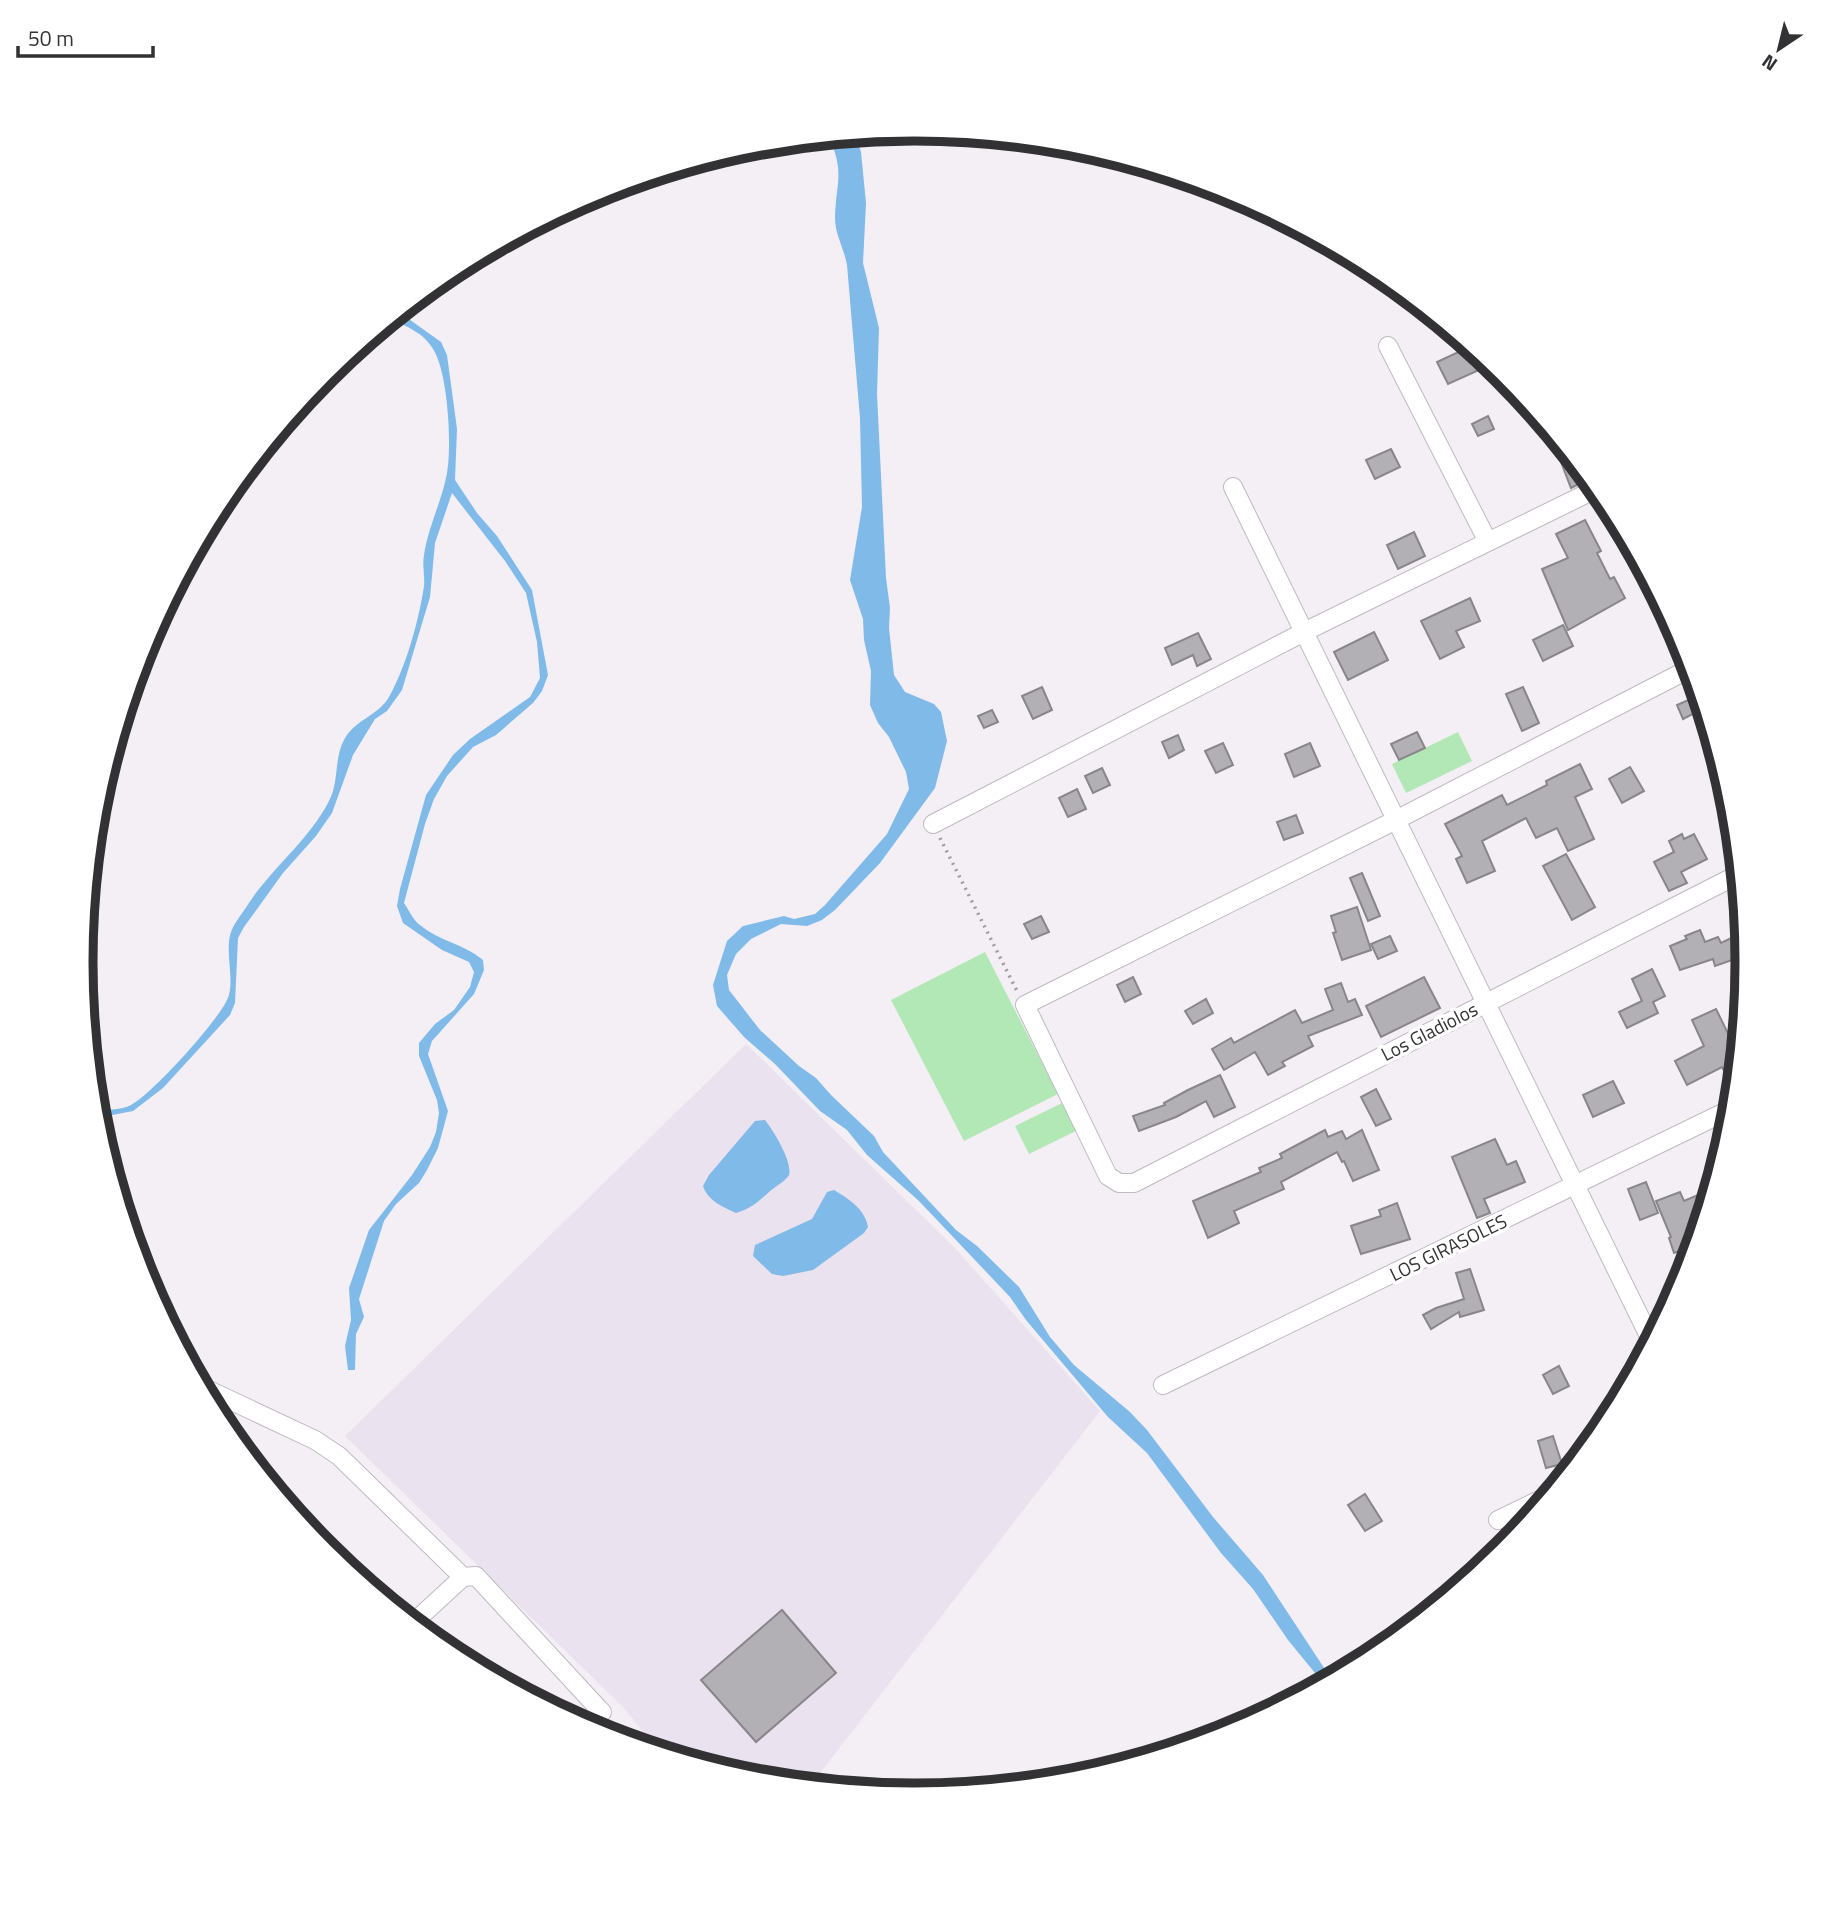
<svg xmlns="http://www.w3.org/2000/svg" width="1828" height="1925" font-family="'Titillium Web',sans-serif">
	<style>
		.built { fill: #eae2ee }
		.green { fill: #b2e8b6 }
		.water { fill: #80bae9 }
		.building { fill: #b3b0b5; stroke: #89868b; stroke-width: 2 }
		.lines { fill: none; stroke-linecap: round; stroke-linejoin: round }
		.street-casing { stroke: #bebac0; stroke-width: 20 }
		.path { stroke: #9e9ca0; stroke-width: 3.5; stroke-dasharray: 2 5; stroke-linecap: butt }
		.street { stroke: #fff; stroke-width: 18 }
		.labels { text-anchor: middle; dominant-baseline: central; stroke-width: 7; stroke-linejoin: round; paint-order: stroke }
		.street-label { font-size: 19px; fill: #323133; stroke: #fff }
		.rim { fill: none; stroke: #323133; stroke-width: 9 }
	</style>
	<rect width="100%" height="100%" fill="#f3eff5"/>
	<polygon class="built" points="746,1044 954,1247 1100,1411 810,1786 751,1780 661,1753 622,1706 345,1436"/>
	<g class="green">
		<polygon points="1458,732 1472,761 1406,793 1392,764"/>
		<polygon points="985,952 1058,1094 964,1141 891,1000"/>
		<polygon points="1062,1103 1076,1131 1029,1154 1015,1126"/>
	</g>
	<g class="water">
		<path d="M855 135 861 152 866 203 863 263 879 328 877 394 886 578 890 608 889 628 894 675 905 692 934 704 941 712 947 741 935 788 880 863 835 910 822 920 807 926 781 924 751 939 736 954 727 975 729 990 760 1030 799 1066 816 1078 831 1095 874 1136 883 1152 956 1230 977 1246 1019 1287 1050 1337 1074 1365 1130 1412 1147 1430 1213 1517 1263 1575 1332 1680 1324 1684 1288 1640 1253 1589 1221 1553 1147 1453 1108 1417 1026 1320 1010 1297 919 1201 867 1155 847 1130 820 1111 775 1064 744 1037 717 1006 713 985 727 941 743 926 784 916 794 919 815 914 825 905 887 834 909 789 906 772 889 737 878 723 870 705 871 671 864 640 863 619 850 580 862 507 860 418 847 265C844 248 835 235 835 217 836 182 845 173 829 137Z"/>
		<path d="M399 312 441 342 447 355 457 429 455 480 477 513 497 536 532 590 548 675 542 691 533 703 496 735 473 747 447 776 434 799 425 824 404 903C409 910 413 920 420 925 439 941 464 944 483 960L484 970 474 994 432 1041 428 1054 448 1111 438 1148 427 1170 419 1183 396 1204 384 1221 359 1299 364 1317 356 1334 355 1370H348L345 1346 351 1320 349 1288 369 1230 412 1175 430 1147 436 1132 439 1113 437 1100 419 1056V1043L435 1024 454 1010 470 987 474 972 469 962 442 950 403 923 397 906 400 889 426 795 453 755 470 739 530 697 540 678 537 642 526 593 505 561 452 493 435 543 430 597 402 690 387 711 375 719 353 755 332 813 316 836 283 873 244 927 238 938 235 1003 230 1015 163 1088 133 1111 97 1118 95 1110C107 1110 121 1110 131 1105 152 1094 217 1022 227 1000 236 982 224 952 231 932 234 924 240 916 245 909 268 871 308 842 329 801 339 783 334 758 344 740 354 720 378 716 389 697 406 667 419 620 424 586 425 576 422 565 424 555 428 527 442 501 447 473 452 445 448 372 433 349 424 333 406 326 390 319Z"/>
		<path d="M765 1120C773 1130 793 1162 789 1175 786 1181 774 1187 768 1193 757 1203 750 1209 736 1213 723 1207 708 1201 703 1186L709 1175 755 1121Z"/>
		<path d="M834 1190C849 1199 865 1209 868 1227L864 1233 813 1270 783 1276 772 1274 753 1256 755 1245 812 1219 827 1192Z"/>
	</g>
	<g class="building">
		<polygon points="1469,347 1479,370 1448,384 1437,362"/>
		<polygon points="1488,416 1494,429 1478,436 1472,424"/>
		<polygon points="1391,449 1400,467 1375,479 1366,460"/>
		<polygon points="1573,457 1583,482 1571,488 1561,462"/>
		<polygon points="1585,520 1601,551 1597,553 1610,579 1614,577 1625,598 1568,630 1542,569 1568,558 1556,534"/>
		<polygon points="1414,532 1425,556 1398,569 1387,545"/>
		<polygon points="1470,598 1480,621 1456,631 1464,647 1440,659 1421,621"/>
		<polygon points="1563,625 1573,646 1543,661 1533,640"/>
		<polygon points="1374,632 1388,660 1348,680 1334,652"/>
		<polygon points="1198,633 1211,659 1197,666 1193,655 1172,665 1165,648"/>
		<polygon points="1042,687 1052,710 1033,719 1022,696"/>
		<polygon points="1523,687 1539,723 1522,731 1506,694"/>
		<polygon points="1695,697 1702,709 1683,719 1677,705"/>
		<polygon points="992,710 998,722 984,728 978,716"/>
		<polygon points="1417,732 1425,748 1399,760 1391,744"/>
		<polygon points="1178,735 1184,750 1169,758 1162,742"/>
		<polygon points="1223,743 1233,765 1216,773 1205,751"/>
		<polygon points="1310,743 1320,766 1294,777 1285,754"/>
		<polygon points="1580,764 1592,789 1575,797 1594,839 1568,851 1557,828 1536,838 1526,818 1482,841 1495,871 1467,883 1456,859 1462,856 1445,824 1502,795 1507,805 1547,785 1546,781"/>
		<polygon points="1630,767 1644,791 1622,803 1609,779"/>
		<polygon points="1102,768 1110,785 1093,793 1085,776"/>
		<polygon points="1077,789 1086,809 1068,817 1059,798"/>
		<polygon points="1296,815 1303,833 1284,840 1277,822"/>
		<polygon points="1682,834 1684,839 1694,834 1707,859 1681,872 1687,883 1669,891 1654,862 1674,852 1669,841"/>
		<polygon points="1566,854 1595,907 1572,920 1543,866"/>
		<polygon points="1362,873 1380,916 1368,921 1350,878"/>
		<polygon points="1357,907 1371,950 1342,960 1333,933 1336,932 1331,916"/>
		<polygon points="1041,916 1049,932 1032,939 1024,924"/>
		<polygon points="1700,930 1705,942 1718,937 1721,943 1744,932 1747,963 1745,991 1732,960 1715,966 1713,959 1680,970 1670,946 1687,939 1685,936"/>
		<polygon points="1390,936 1397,951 1378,959 1371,944"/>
		<polygon points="1652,969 1665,996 1653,1002 1658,1013 1627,1028 1619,1012 1642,1001 1632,979"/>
		<polygon points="1133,977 1141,994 1125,1002 1117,985"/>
		<polygon points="1424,977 1440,1008 1381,1037 1366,1006"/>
		<polygon points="1341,983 1348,1002 1355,999 1362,1015 1308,1036 1313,1046 1282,1062 1285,1066 1268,1075 1255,1052 1224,1070 1212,1049 1231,1038 1234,1043 1295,1010 1302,1023 1333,1010 1325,989"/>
		<polygon points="1206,999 1213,1013 1193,1024 1185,1011"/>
		<polygon points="1716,1009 1738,1054 1735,1091 1722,1067 1687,1085 1675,1061 1704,1046 1692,1020"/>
		<polygon points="1220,1075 1235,1107 1214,1117 1206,1101 1176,1117 1139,1131 1133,1116 1165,1105 1164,1103 1188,1090"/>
		<polygon points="1613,1081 1624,1103 1593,1117 1583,1095"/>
		<polygon points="1376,1089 1391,1119 1376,1126 1361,1097"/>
		<polygon points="1325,1130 1328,1137 1342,1131 1346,1139 1362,1130 1379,1170 1353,1181 1344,1161 1342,1162 1337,1152 1281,1182 1284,1189 1234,1211 1239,1223 1208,1238 1193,1201 1261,1172 1259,1168 1282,1158 1280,1154"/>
		<polygon points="1495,1139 1507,1165 1516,1161 1525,1182 1484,1199 1490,1213 1477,1218 1452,1157"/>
		<polygon points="1646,1182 1658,1213 1640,1220 1628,1189"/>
		<polygon points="1712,1189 1695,1245 1674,1253 1669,1238 1671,1237 1656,1201 1680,1192 1684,1201"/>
		<polygon points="1397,1203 1410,1239 1361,1254 1351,1226 1381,1216 1379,1210"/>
		<polygon points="1470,1269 1484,1310 1460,1317 1459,1312 1431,1329 1423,1315 1436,1308 1464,1299 1456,1273"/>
		<polygon points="1559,1366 1569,1386 1553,1394 1543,1375"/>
		<polygon points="1553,1436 1562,1464 1546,1468 1538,1441"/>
		<polygon points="1365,1494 1382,1521 1365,1531 1348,1505"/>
		<polygon points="782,1610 836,1673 756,1742 701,1680"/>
	</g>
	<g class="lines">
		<defs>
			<g id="street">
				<polyline points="1388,346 1487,540"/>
				<polyline points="1233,487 1652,1342"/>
				<polyline points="1691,668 1396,820 1025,1005 1108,1176 1119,1183 1134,1183 1739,874"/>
				<polyline points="933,824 1304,632 1598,488"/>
				<polyline points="1163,1385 1733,1108"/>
				<polyline points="200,1386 315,1440 339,1456 463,1577"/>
				<polyline points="1498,1520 1550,1495"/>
				<polyline points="412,1624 463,1577 476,1576 599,1709 602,1712 587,1728"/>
			</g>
		</defs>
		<use href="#street" class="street-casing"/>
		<polyline class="path" points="940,838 1017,991"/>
		<use href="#street" class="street"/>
	</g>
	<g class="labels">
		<g class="street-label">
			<text transform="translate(1429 1031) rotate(-27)">Los Gladiolos</text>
			<text transform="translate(1448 1247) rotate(-26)">LOS GIRASOLES</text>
		</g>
	</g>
	<path d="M0 0H1828V1925H0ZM93 962a821 821 0 1 1 1642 0a821 821 0 1 1-1642 0Z" fill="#fff" fill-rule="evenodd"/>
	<path class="rim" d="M93 962a821 821 0 1 1 1642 0a821 821 0 1 1-1642 0Z"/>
	<g transform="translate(1779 49) rotate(215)" stroke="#ffffff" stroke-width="5" paint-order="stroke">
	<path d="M0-5L12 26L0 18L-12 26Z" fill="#323133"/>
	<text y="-10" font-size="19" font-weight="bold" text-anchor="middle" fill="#323133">N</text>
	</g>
	<path d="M18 46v10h135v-10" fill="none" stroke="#323133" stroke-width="3.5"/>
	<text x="28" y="46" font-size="21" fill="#323133" stroke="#ffffff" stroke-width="5" paint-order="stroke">50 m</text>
</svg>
